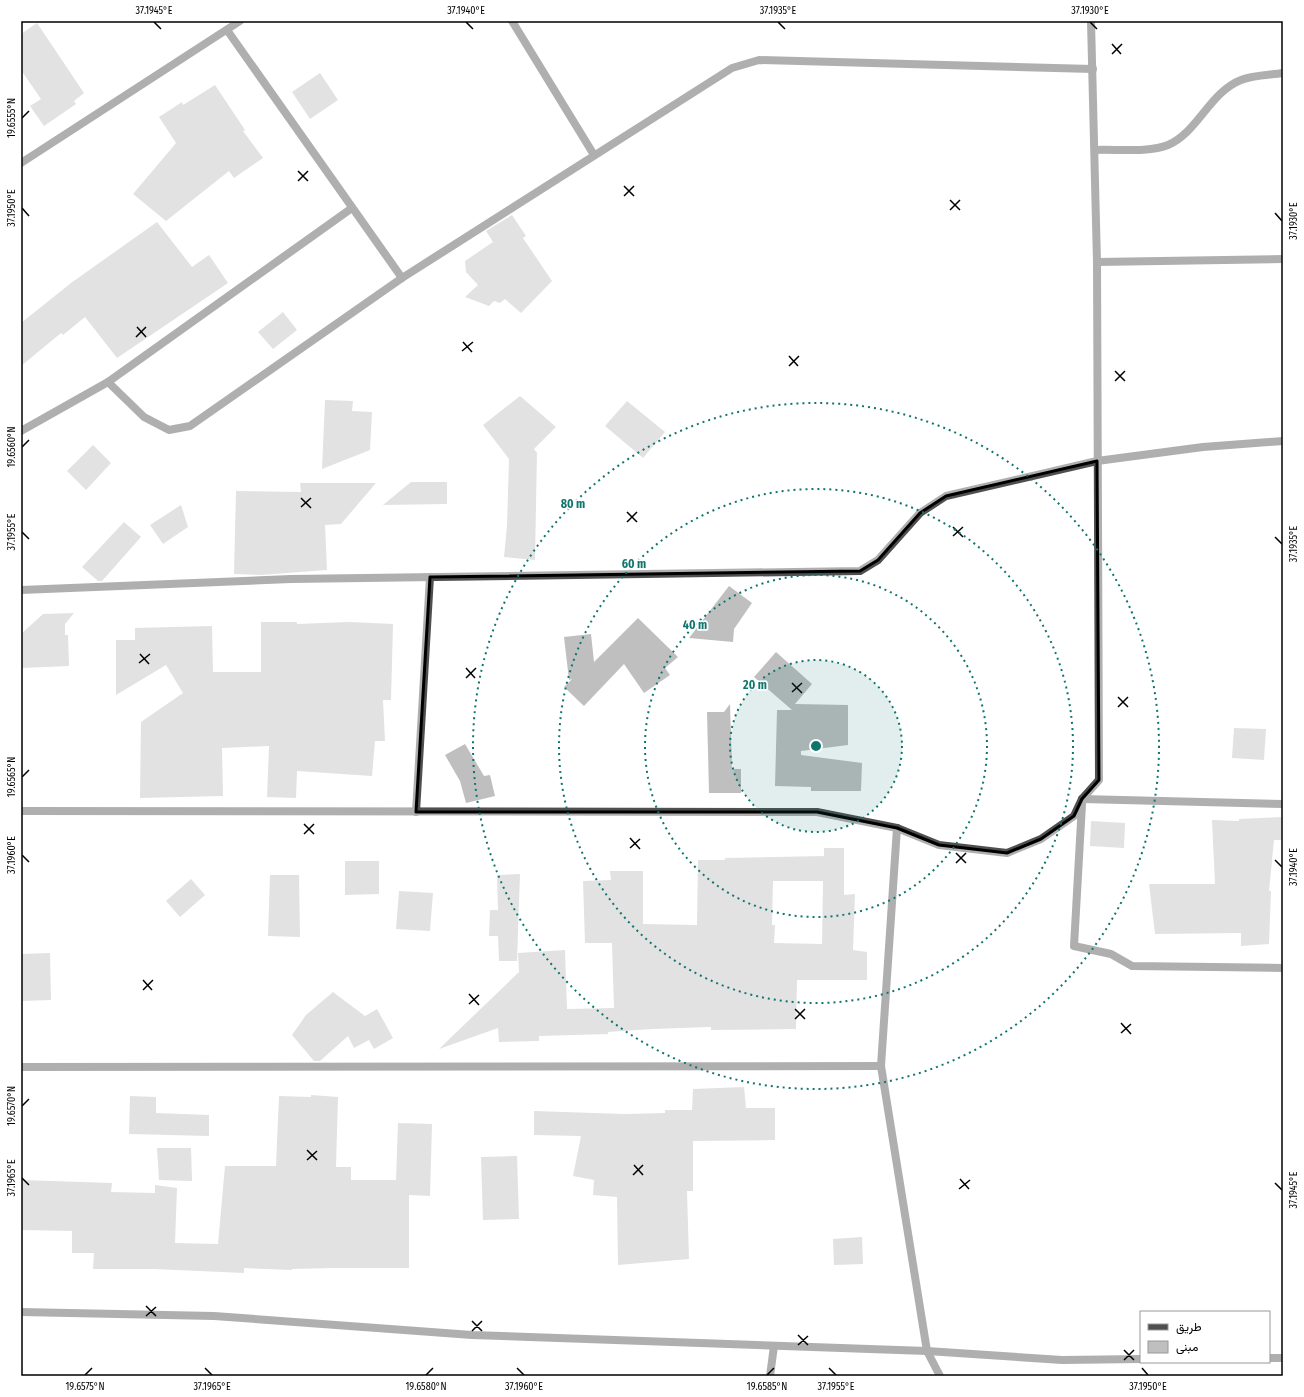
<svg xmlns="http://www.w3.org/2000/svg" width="1304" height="1397" font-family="'Fira Sans Condensed',Vazirmatn,sans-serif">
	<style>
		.building { fill: #bfbfbf; fill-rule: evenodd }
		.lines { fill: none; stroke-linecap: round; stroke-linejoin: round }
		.minor { stroke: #4f4f4f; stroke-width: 8 }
		.tertiary { stroke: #4f4f4f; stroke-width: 8 }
		.marked { fill: none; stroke: #000; stroke-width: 3; stroke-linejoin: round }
		.ticks { fill: none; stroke: #000; stroke-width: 1.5 }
		.ring { fill: none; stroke: #0f766e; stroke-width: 2; stroke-dasharray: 2 4 }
		.centre { fill: #0f766e; stroke: #fff; stroke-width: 2 }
		.ring-label { font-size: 12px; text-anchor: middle; font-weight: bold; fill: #0f766e; stroke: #fff; stroke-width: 3.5; stroke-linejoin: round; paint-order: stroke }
		.neatline { fill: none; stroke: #000; stroke-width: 1.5 }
		.ticks-label { font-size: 10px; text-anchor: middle; fill: #000 }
	</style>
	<rect width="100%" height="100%" fill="#fff"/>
	<g class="building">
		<polygon points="37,23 84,93 74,101 76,104 44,126 30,106 41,99 21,70 21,34"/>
		<polygon points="320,73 338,100 310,119 292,92"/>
		<polygon points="215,85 245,130 243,131 263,158 234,178 229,171 166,221 133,194 176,143 159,117 182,102 183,105"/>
		<polygon points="512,215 526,236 523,238 552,281 521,313 505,299 500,303 494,301 489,306 465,297 478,285 466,272 465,261 493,242 486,231"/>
		<polygon points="157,222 192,267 209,255 228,283 117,358 85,317 63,335 61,333 21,366 21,323 71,283"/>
		<polygon points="283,312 297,330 273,349 258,332"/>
		<polygon points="520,396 556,427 534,449 537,453 535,560 504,557 507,526 509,459 483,425"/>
		<polygon points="325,400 353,401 352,411 372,412 370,450 322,469"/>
		<polygon points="627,401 665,432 643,458 605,426"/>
		<polygon points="93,445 111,463 86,490 67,471"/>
		<polygon points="411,482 447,482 447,504 383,505"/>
		<polygon points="300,483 376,483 341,524 325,525 327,570 261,575 234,574 236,491 301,492"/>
		<polygon points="181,505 188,527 163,544 150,525"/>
		<polygon points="124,522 141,537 102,581 98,581 82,567"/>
		<polygon points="729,586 752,603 734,629 733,642 689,638"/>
		<polygon points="74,613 65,624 65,635 68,635 69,666 21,668 21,634 43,614"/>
		<polygon points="638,618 678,657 665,668 670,675 644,693 624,664 584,706 564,687 572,679 569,680 564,637 591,634 594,662"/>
		<polygon points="261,622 297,622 297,624 349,622 393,624 391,700 383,700 385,741 375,741 372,776 297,771 296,798 267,797 269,746 222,748 223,796 140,798 141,722 183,693 166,665 116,695 116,640 135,640 135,628 212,626 213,672 261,672"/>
		<polygon points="776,652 812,684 795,704 848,705 848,745 801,751 801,755 862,763 861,791 811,791 811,787 775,786 777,710 792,710 754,677"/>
		<polygon points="730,704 732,769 741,769 741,793 709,793 707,712 724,712"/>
		<polygon points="1234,728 1266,729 1264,760 1232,758"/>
		<polygon points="465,744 484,776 490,775 495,796 466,803 460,781 445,755"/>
		<polygon points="1283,817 1283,840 1274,840 1269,891 1271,891 1269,944 1241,946 1241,933 1155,934 1149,884 1215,884 1212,820 1239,821 1239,819"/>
		<polygon points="1091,821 1125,823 1124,848 1090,846"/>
		<path d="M824 848H844V895L855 894 853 950 867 952V980H797L796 1029 711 1030V1027L652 1029 608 1032V1034L539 1036V1041L499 1042 498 1028 439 1049 519 972 518 953 565 950 567 1009 614 1008 612 943H585L583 881 611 880 610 871H643V924L697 925 698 860H725V858L824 856ZM773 881H823L822 944 774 943 775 925H772Z"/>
		<polygon points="345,861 379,861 379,894 345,895"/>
		<polygon points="520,874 517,961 499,961 498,936 489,936 490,910 498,910 497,875"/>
		<polygon points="270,875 299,875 300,937 268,936"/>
		<polygon points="191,879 205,895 180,917 166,901"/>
		<polygon points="399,891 433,893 430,931 396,929"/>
		<polygon points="50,953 51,1000 21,1001 21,954"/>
		<polygon points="333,992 365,1016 377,1009 393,1038 374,1049 369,1040 354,1048 348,1036 320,1061 314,1061 292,1035 306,1015"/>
		<polygon points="744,1087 746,1108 775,1108 775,1140 693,1141 693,1191 687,1191 689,1259 618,1265 617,1197 593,1195 594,1180 573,1176 581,1136 534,1135 534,1111 624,1114 665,1113 665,1110 692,1110 693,1089"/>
		<polygon points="311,1095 338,1097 336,1167 351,1167 351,1180 396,1180 398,1123 432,1124 430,1196 409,1195 409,1268 332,1268 292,1269 292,1270 244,1268 244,1273 154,1269 93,1269 94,1253 72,1253 72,1231 21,1230 21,1180 112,1183 111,1192 155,1193 155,1185 177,1188 175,1243 218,1244 225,1166 276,1166 279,1096 311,1097"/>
		<polygon points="130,1096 156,1097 156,1113 209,1115 209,1136 129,1134"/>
		<polygon points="157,1148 191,1148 192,1181 159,1180"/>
		<polygon points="517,1156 519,1219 483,1220 481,1157"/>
		<polygon points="862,1237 863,1264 834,1265 833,1239"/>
	</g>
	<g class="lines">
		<g class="minor">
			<polyline points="512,21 594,155"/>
			<polyline points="227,30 402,278"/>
			<path d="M1095 150C1116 149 1149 153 1168 145 1197 133 1210 92 1241 80 1253 75 1270 75 1283 73"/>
			<polyline points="21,163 240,21"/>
			<polyline points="1097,262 1283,259"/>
			<polyline points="108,382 144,417 169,430 190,426 402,278 732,68 759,60 1093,69"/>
			<polyline points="21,431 108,382 352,208"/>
			<polyline points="21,590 291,579 860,571 878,560 920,513 946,496 1097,461 1203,447 1283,441"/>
			<polyline points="1082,799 1283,804"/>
			<polyline points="1082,804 1074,946 1111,954 1132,966 1283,968"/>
			<polyline points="21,811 817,812 897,828 939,845 1007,853 1041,839 1074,816 1082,799 1099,780 1097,262 1091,21"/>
			<polyline points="416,812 430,577"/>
			<polyline points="897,828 881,1066 927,1351 940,1376"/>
			<polyline points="21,1067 881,1066"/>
			<polyline points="770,1376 774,1346"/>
		</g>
		<g class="tertiary">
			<polyline points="21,1312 214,1316 472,1335 927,1351 1062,1360 1141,1359"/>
			<polyline points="1269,1358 1283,1358"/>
		</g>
	</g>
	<path d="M0 0H1304V1397H0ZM1097 461 1099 780 1082 799 1074 816 1041 839 1007 853 939 845 897 828 817 812H416L430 577 860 571 878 560 920 513 946 496Z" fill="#fff" fill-opacity=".55" fill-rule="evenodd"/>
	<path class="marked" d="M1097 461 1099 780 1082 799 1074 816 1041 839 1007 853 939 845 897 828 817 812H416L430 577 860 571 878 560 920 513 946 496Z"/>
	<path class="ticks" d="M154 22 161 29M466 22 473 29M778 22 785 29M1090 22 1097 29M1112 44 1121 54M1112 54 1122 44M22 118 29 111M298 171 308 181M298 181 308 171M624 186 634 196M624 196 634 186M950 200 960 210M22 208 29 216M950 210 960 200M1275 213 1282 221M137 327 146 337M136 337 146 327M463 342 472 352M462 351 473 342M789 356 798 366M789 366 799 356M1115 371 1125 381M1115 381 1125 371M22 447 29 440M301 498 311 508M301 507 311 498M627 512 637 522M627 522 637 512M953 527 963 537M22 532 29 539M953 536 963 527M1275 537 1282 544M140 654 149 664M139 663 150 654M466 668 475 678M466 678 476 668M792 683 802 693M792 692 802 683M1118 697 1128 707M1118 707 1128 697M22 777 29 770M304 824 314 834M304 834 314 824M630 838 640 849M630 848 640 839M956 853 966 863M22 855 29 862M1275 860 1282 867M956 863 966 853M143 980 152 990M143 990 153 980M469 994 479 1005M469 1004 479 995M795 1009 805 1019M795 1019 805 1009M1121 1023 1131 1034M1121 1033 1131 1024M22 1106 29 1099M307 1150 317 1160M307 1160 317 1151M634 1165 643 1175M633 1175 643 1165M22 1178 29 1185M960 1179 969 1189M1275 1183 1282 1190M959 1189 970 1180M146 1306 156 1316M146 1316 156 1307M472 1321 482 1331M472 1331 482 1321M798 1335 808 1345M798 1345 808 1336M1124 1350 1134 1360M1124 1360 1134 1350M205 1368 212 1375M517 1368 524 1375M829 1368 836 1375M1142 1368 1148 1375M85 1375 92 1368M426 1375 433 1368M767 1375 774 1368"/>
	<circle cx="816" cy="746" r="86" fill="#0f766e" fill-opacity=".12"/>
	<g class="ring">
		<circle cx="816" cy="746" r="86"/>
		<circle cx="816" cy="746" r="171"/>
		<circle cx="816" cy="746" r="257"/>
		<circle cx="816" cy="746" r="343"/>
	</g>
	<circle cx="816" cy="746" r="6" class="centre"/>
	<g class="ring-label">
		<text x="573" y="508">80 m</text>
		<text x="634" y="568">60 m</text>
		<text x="695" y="629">40 m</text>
		<text x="755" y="689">20 m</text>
	</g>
	<rect width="1304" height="1397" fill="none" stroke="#ffffff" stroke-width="44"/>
	<rect x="1140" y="1311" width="130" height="52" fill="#ffffff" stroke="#999999"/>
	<rect x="1148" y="1324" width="20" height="6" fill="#4f4f4f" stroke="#999999"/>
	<text x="1176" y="1331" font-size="12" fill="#000000">طريق</text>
	<rect x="1148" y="1341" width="20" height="12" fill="#bfbfbf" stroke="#999999"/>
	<text x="1176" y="1351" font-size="12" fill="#000000">مبنى</text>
	<rect x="22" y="22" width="1260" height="1353" class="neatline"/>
	<g class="ticks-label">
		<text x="154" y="14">37.1945°E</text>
		<text x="466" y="14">37.1940°E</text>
		<text x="778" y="14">37.1935°E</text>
		<text x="1090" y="14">37.1930°E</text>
		<text transform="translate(11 118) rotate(-90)" y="4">19.6555°N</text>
		<text transform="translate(11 208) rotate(-90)" y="4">37.1950°E</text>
		<text transform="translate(1293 221) rotate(-90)" y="4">37.1930°E</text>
		<text transform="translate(11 447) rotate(-90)" y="4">19.6560°N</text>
		<text transform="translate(11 532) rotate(-90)" y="4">37.1955°E</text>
		<text transform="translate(1293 544) rotate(-90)" y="4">37.1935°E</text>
		<text transform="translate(11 777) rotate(-90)" y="4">19.6565°N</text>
		<text transform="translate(11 855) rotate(-90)" y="4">37.1960°E</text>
		<text transform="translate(1293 867) rotate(-90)" y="4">37.1940°E</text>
		<text transform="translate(11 1106) rotate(-90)" y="4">19.6570°N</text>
		<text transform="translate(11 1178) rotate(-90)" y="4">37.1965°E</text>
		<text transform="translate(1293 1190) rotate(-90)" y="4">37.1945°E</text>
		<text x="85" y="1390">19.6575°N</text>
		<text x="212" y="1390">37.1965°E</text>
		<text x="426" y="1390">19.6580°N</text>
		<text x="524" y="1390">37.1960°E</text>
		<text x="767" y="1390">19.6585°N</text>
		<text x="836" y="1390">37.1955°E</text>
		<text x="1148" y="1390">37.1950°E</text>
	</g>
</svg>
